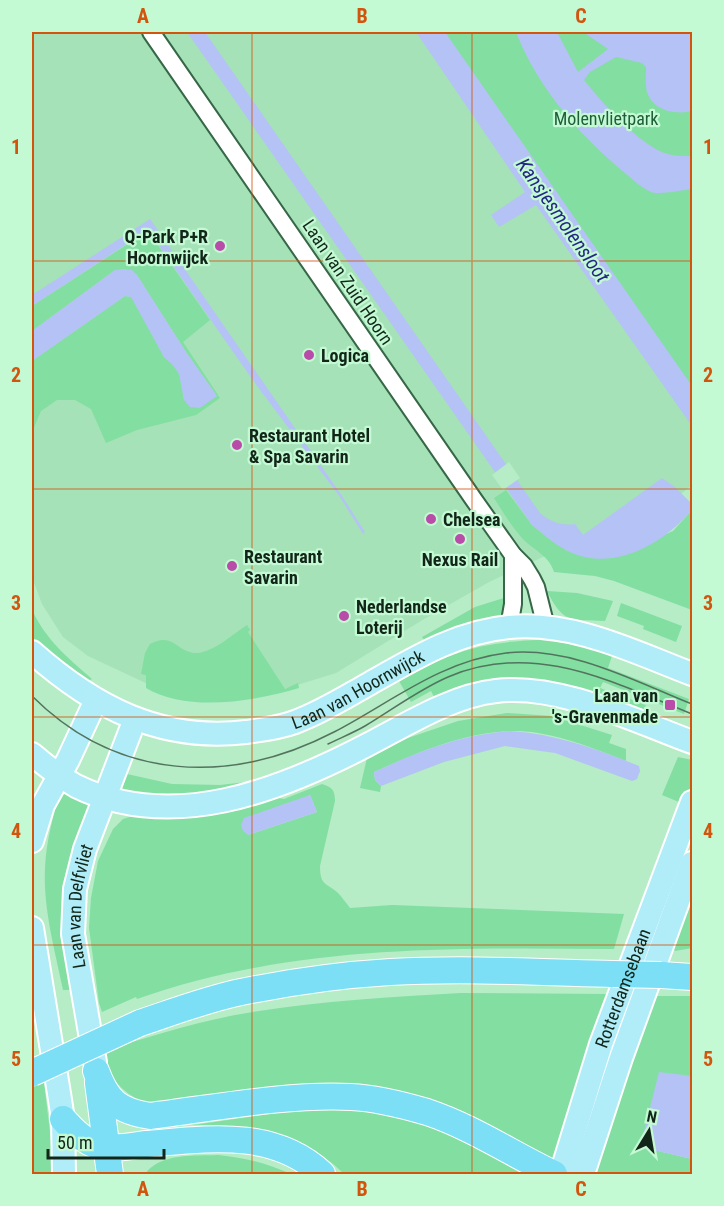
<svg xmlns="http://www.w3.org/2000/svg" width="724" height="1206" font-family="'Roboto Condensed',sans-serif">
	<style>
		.built { fill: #a5e2b7 }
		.green { fill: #83dea1; fill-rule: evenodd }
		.water { fill: #b5c2f5 }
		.pier { fill: #b6ecc6 }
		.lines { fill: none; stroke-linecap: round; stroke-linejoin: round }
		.minor-casing { stroke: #366747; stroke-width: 20 }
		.major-casing { stroke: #fff; stroke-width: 26 }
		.highway-casing { stroke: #fff; stroke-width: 28 }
		.minor { stroke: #fff; stroke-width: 16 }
		.major { stroke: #b1ecf9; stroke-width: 22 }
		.highway { stroke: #7ddff5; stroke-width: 26 }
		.tram { stroke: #52745d; stroke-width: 1.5 }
		.highway-bridge-casing { stroke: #fff; stroke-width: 28; stroke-linecap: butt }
		.highway-bridge { stroke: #7ddff5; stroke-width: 26 }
		.grid { fill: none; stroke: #d2540d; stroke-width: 1.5; stroke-opacity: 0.55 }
		.poi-dot { fill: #b94ba9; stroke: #c3f9d3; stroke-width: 2 }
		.labels { text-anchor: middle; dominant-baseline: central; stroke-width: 4.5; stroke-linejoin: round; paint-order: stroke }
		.park-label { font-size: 18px; fill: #1d5f38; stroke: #c3f9d3 }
		.poi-label { font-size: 18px; font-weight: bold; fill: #112618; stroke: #c3f9d3; text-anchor: start }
		.street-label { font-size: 18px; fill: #112618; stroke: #c3f9d3 }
		.water-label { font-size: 20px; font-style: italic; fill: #252786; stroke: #c3f9d3 }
		.neatline { fill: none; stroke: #d2540d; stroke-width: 2 }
		.grid-label { font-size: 20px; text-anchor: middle; font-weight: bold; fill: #d2540d }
	</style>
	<rect width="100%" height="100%" fill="#b6ecc6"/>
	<polygon class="built" points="32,32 429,32 692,417 692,485 647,521 547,555 489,582 424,619 336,673 284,689 235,698 180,699 88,656 63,637 42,604 32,577"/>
	<g class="green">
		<polygon points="440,32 692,32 692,400"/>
		<polygon points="148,231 210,320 183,342 220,398 196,415 137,430 106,443 91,409 75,400 57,400 41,411 32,432 32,361 125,296 132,297 164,357 173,365 180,374 184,400 217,396 186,352 137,275 115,270 32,331 32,306"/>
		<path d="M506 490 532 525 547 537 566 550 593 558H612L673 531 692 510V610L614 581 595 576 554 572C549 555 533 550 522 538 511 526 503 512 494 498Z"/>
		<path d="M547 591 577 593 613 601 605 621C571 619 564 625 547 591Z"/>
		<polygon points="507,597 504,612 496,618 448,630 424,640 422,637 475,607"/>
		<polygon points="621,603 682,626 676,642 643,629 644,626 617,616"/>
		<path d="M32 610C47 641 66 656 92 679L88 681 38 649 32 641Z"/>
		<path d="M247 625 250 630 248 632 285 689 298 683 299 688C255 701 188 713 146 688V675L141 674 145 653 150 644C174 631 177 654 198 653 215 651 233 634 247 625Z"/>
		<path d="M539 640 565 643 612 656 608 668 689 699 684 714 603 682 600 688 646 705 643 712 580 690 435 699 431 691 411 702 399 681C450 652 480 642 539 640Z"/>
		<path d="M507 713 552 716 612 735 609 743 626 749V761C598 750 569 738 538 733 481 724 426 749 374 772L375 780 381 786 380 792 360 788 367 758 408 738 458 721Z"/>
		<polygon points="678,757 692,760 692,795 684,791 679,802 662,795"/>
		<polygon points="127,774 172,784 220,785 255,781 211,792 177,798 121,792"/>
		<path d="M322 784C332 787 335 790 335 801L320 866C320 886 326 882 338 893 342 897 346 903 350 908L392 905 624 914 614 949C451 948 293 944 137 999L136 997 102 1012 99 1003 89 928 91 898 98 861 113 829 123 819 139 814 178 817 216 812 267 796 284 799ZM310 795 317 812 248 835Z"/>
		<path d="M61 787 95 800 74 990H63C55 950 43 909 45 868 46 841 54 813 61 787Z"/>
		<polygon points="692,892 692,948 675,951 671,947"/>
		<path d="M461 993 607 994 552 1160 451 1109 149 1105C122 1093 110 1080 102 1051 150 1037 198 1021 247 1013 318 1001 390 997 461 993Z"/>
		<polygon points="653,996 692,996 692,1076 686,1076 641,1147 692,1159 692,1174 595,1174"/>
		<polygon points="44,1082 55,1174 32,1174 32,1088"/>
		<path d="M357 1108 434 1125 538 1174H344C303 1132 249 1124 193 1125L298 1110Z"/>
		<path d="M218 1155C246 1158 266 1163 291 1174H145C160 1153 194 1156 218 1155Z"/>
	</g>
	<g class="water">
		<path d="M187 32H205L540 513C551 522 561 526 575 524L583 535 662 478 675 487 692 504V510C662 545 611 574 566 550 553 543 543 534 532 525Z"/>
		<polygon points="416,32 445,32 692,386 692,426 536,205 499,227 491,215 525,192"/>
		<path d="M516 32H557L578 72 608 49 583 32H692V111C676 115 653 111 647 92 645 84 646 74 646 67L642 63 616 57 590 72 584 80C605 105 627 132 656 149 667 156 680 156 692 156V189C683 190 659 195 651 192 642 188 633 180 625 173 580 136 537 87 516 32Z"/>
		<polygon points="150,219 342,496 365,532 363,534 340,497 252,379 148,230 32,306 32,295"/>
		<polygon points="124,269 132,270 137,275 186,352 217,396 200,408 190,407 184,400 179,374 173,365 164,357 131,297 125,296 32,361 32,331 115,270"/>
		<path d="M510 731C556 734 597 749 639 766L640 771 637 779 632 781 555 753 505 746 444 762 381 786 375 780 374 772C420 751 459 735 510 731Z"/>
		<polygon points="310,795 317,812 248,835 243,831 241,825 244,818"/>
		<polygon points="659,1072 692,1076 692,1159 640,1147"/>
	</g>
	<polygon class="pier" points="509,462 520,478 503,490 492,475"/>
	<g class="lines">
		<defs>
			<g id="minor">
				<polyline points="151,32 474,500 513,555 524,566 532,579 536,587 546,627"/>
				<polyline points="509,627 513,604 513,555"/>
			</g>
			<g id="major">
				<path id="s1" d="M32 652C94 707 160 742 246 732 262 730 279 728 295 722 320 713 344 698 367 685 413 659 456 632 509 627 574 621 634 652 692 674"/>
				<path d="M32 754C46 766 60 777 76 786 172 833 279 791 367 745 406 725 451 696 496 691 558 683 635 721 692 742"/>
				<polyline points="32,841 43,805 68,760 96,700"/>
				<polyline points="32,928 58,1087 63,1119 64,1174"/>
				<path id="s2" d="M95 1062 73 934 75 889 85 849 135 719"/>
				<path id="s3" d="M561 1174 601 1044 692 802"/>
				<polyline points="583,1174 621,1058 692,863"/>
			</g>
			<g id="highway">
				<polyline points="661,975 692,977"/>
				<path d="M140 1023C173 1012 207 999 241 992 290 982 340 975 390 972 464 968 539 972 613 974"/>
				<path d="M96 1071C107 1101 118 1111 150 1116 215 1108 286 1094 351 1097 375 1098 403 1105 427 1112 472 1127 512 1154 554 1174"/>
				<polyline points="98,1083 110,1174"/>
				<path d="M63 1119C73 1130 84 1142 99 1146 113 1150 131 1146 146 1144 206 1139 273 1128 322 1174"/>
			</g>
		</defs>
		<use href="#minor" class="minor-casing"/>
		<use href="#major" class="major-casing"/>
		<use href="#highway" class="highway-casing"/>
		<use href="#minor" class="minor"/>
		<use href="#major" class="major"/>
		<use href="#highway" class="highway"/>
		<g class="tram">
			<path d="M32 696C117 781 230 786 334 732 390 703 440 661 506 653 571 646 634 681 692 704"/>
			<path d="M328 744C340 738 353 733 365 726 392 710 418 690 448 677 535 640 612 682 692 714"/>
		</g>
		<defs>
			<g id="highway-bridge">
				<polyline points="613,974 661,975"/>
				<polyline points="32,1073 140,1023"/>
			</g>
		</defs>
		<use href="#highway-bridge" class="highway-bridge-casing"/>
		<use href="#highway-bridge" class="highway-bridge"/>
	</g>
	<path class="grid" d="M252 32V1174M472 32V1174M32 261H692M32 489H692M32 717H692M32 945H692"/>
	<g class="poi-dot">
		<circle cx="220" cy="246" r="6"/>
		<circle cx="309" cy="355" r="6"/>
		<circle cx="237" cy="445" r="6"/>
		<circle cx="431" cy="519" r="6"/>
		<circle cx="460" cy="539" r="6"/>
		<circle cx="232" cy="566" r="6"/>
		<circle cx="344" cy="616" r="6"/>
		<rect x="664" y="699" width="12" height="12" rx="3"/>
	</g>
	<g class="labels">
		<g class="park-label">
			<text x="606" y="118">Molenvlietpark</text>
		</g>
		<g class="poi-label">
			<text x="208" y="236" text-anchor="end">Q-Park P+R<tspan x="208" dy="21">Hoornwijck</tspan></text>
			<text x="321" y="355">Logica</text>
			<text x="249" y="435">Restaurant Hotel<tspan x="249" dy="21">&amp; Spa Savarin</tspan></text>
			<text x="443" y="519">Chelsea</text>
			<text x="244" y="556">Restaurant<tspan x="244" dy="21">Savarin</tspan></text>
			<text x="460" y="559" text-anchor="middle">Nexus Rail</text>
			<text x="356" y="606">Nederlandse<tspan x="356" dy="21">Loterij</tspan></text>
			<text x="658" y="695" text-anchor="end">Laan van<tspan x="658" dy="21">'s-Gravenmade</tspan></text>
		</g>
		<g class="street-label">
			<text transform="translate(348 282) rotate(56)">Laan van Zuid Hoorn</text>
			<text stroke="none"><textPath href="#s1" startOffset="357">Laan van Hoornwijck</textPath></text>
			<text stroke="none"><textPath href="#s2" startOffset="158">Laan van Delfvliet</textPath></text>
			<text stroke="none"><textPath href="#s3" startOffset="196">Rotterdamsebaan</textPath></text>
		</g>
		<g class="water-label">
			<text transform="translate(563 220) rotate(55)">Kansjesmolensloot</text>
		</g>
	</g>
	<rect width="724" height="1206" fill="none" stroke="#c3f9d3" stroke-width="66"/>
	<g transform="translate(649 1131) rotate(11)" stroke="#c3f9d3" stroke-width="4.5" paint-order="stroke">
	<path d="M0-4.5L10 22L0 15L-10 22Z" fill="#112618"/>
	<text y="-9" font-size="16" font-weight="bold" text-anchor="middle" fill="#112618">N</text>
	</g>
	<path d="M48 1149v9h116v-9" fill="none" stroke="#112618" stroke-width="3"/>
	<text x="57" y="1149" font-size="18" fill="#112618" stroke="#c3f9d3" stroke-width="4.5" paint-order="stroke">50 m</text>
	<rect x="33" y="33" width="658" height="1140" class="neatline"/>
	<g class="grid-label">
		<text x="143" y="23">A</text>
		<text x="362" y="23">B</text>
		<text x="581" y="23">C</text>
		<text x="16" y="154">1</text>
		<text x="708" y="154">1</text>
		<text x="16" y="382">2</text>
		<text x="708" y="382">2</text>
		<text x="16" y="610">3</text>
		<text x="708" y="610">3</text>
		<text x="16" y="838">4</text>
		<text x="708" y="838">4</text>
		<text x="16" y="1066">5</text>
		<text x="708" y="1066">5</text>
		<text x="143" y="1196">A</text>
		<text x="362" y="1196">B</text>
		<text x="581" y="1196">C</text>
	</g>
</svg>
